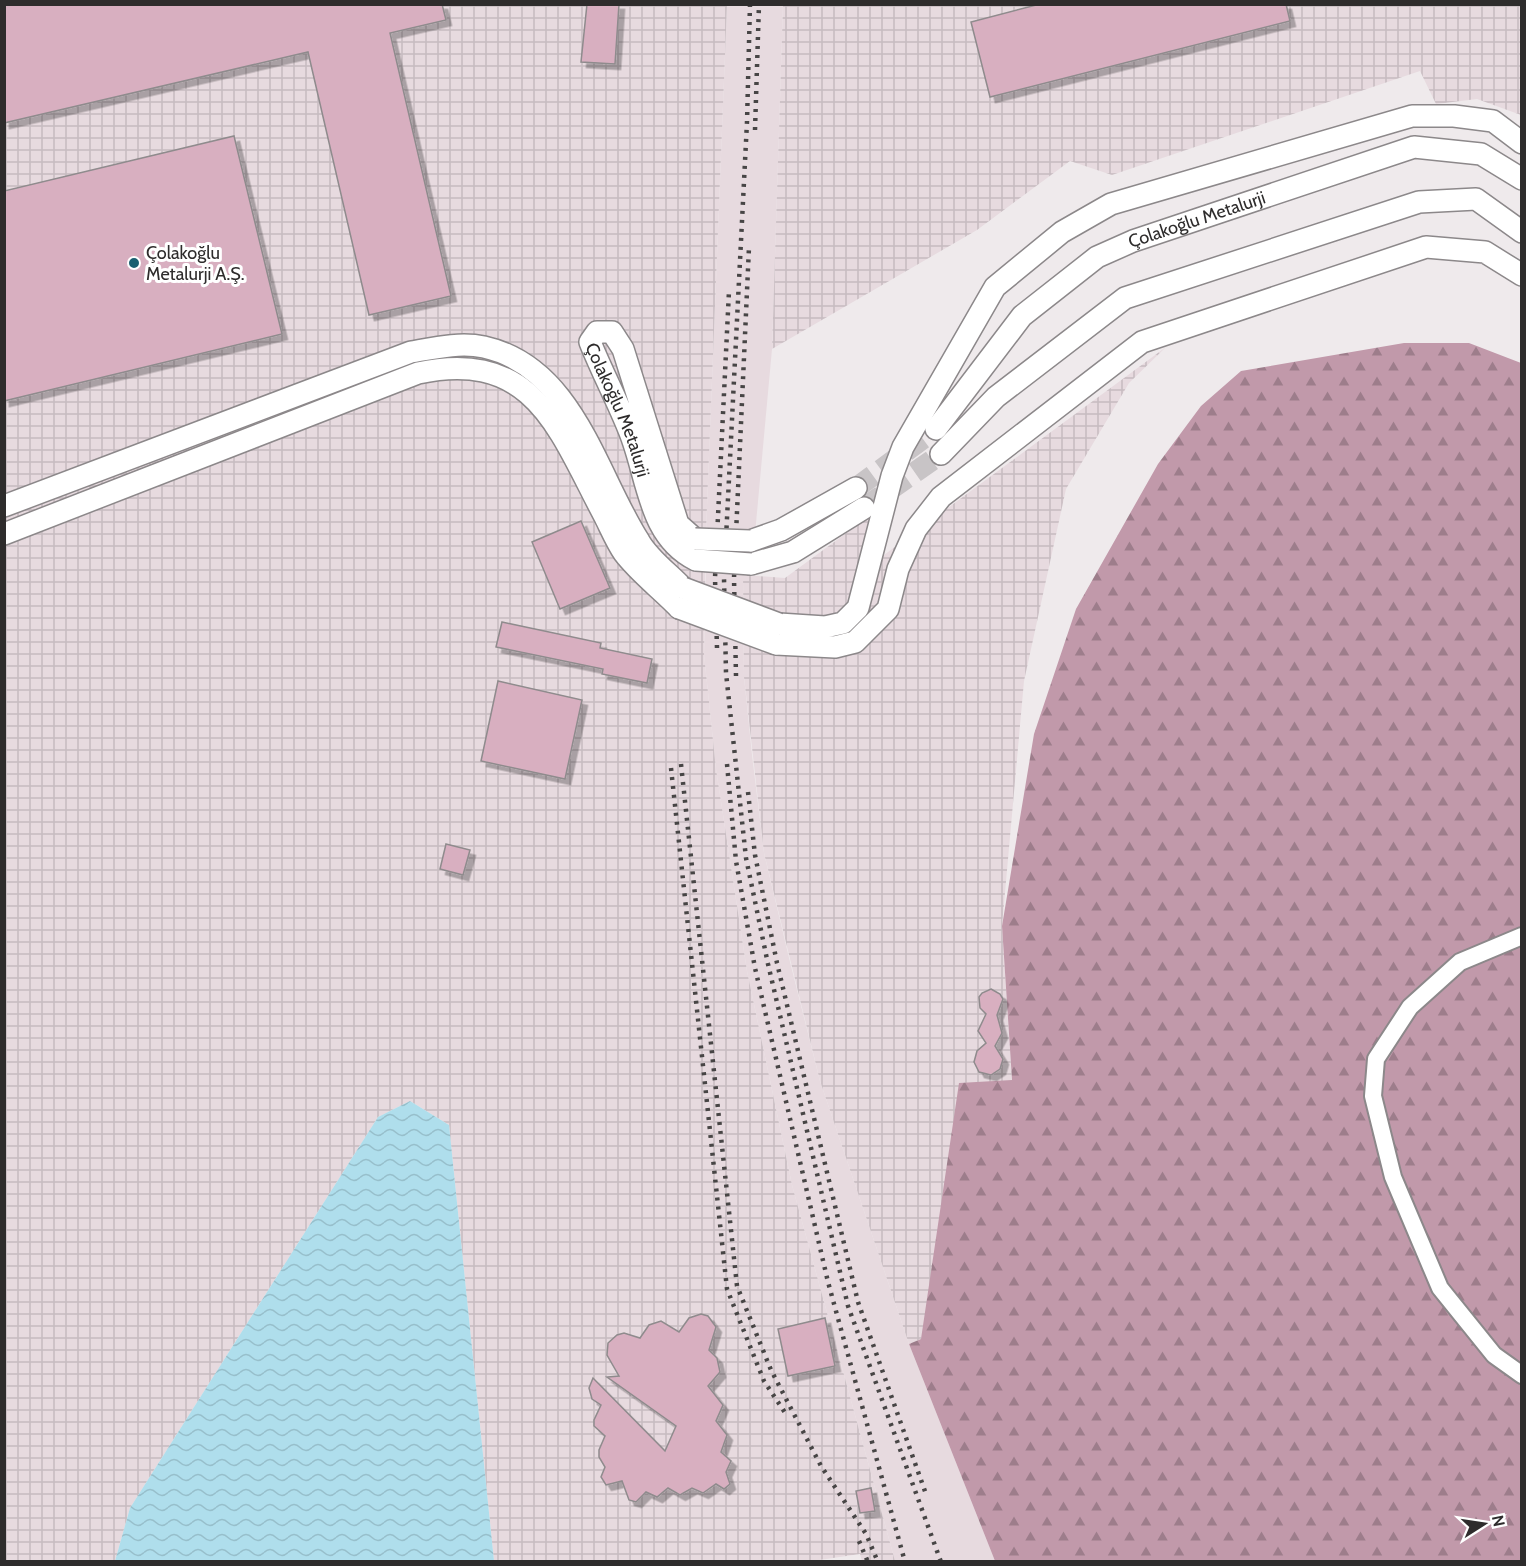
<svg xmlns="http://www.w3.org/2000/svg" width="1526" height="1566" font-family="Cabin,sans-serif">
	<style>
		.built { fill: #e7dadf }
		.industrial { fill: url(#industrial-grid) }
		.forest { fill: url(#forest-firs) }
		.water { fill: url(#water-waves) }
		.building { fill: #d8afc0; stroke: #8f8b8d; stroke-width: 1.5; filter: url(#shadow) }
		.lines { fill: none; stroke-linecap: round; stroke-linejoin: round }
		.major-tunnel { stroke: #c8c4c6; stroke-width: 21; stroke-dasharray: 21 10; stroke-linecap: butt }
		.minor-casing { stroke: #8c888a; stroke-width: 20 }
		.major-casing { stroke: #8c888a; stroke-width: 24 }
		.minor { stroke: #fff; stroke-width: 16 }
		.major { stroke: #fff; stroke-width: 21 }
		.rail { stroke: #474545; stroke-width: 4.5; stroke-dasharray: 3 6; stroke-linecap: butt }
		.major-bridge-casing { stroke: #8c888a; stroke-width: 24; stroke-linecap: butt }
		.major-bridge { stroke: #fff; stroke-width: 21 }
		.poi-dot { fill: #195f70; stroke: #fff; stroke-width: 2 }
		.labels { text-anchor: middle; dominant-baseline: central; stroke-width: 6; stroke-linejoin: round; paint-order: stroke }
		.street-label { font-size: 18px; fill: #2e2c2c; stroke: #fff }
		.poi-label { font-size: 18px; fill: #2e2c2c; stroke: #fff; text-anchor: start }
	</style>
	<defs>
		<pattern id="industrial-grid" width="8" height="8" patternUnits="userSpaceOnUse" patternTransform="scale(1.5)"><rect width="8" height="8" fill="#e7dadf"/><path d="M0 4h8M4 0v8" fill="none" stroke="#c6bbc0"/></pattern>
		<pattern id="forest-firs" width="22" height="20" patternUnits="userSpaceOnUse" patternTransform="scale(1.5)"><rect width="22" height="20" fill="#c199aa"/><path d="M5 1l3.5 6h-7zM16 11l3.5 6h-7z" fill="#9d7d8b"/></pattern>
		<pattern id="water-waves" width="16" height="10" patternUnits="userSpaceOnUse" patternTransform="scale(1.5)"><rect width="16" height="10" fill="#afdeec"/><path d="M0 5q4-4 8 0t8 0" fill="none" stroke="#97bfcb"/></pattern>
		<filter id="shadow"><feDropShadow dx="5.5" dy="5.5" stdDeviation="0" flood-color="#0004"/></filter>
	</defs>
	<rect width="100%" height="100%" fill="#efeaec"/>
	<g class="built">
		<polygon points="727,5 783,5 772,349 755,534 706,531"/>
		<polygon points="706,572 743,575 744,677 752,755 764,853 790,962 820,1081 909,1344 995,1561 895,1561 792,1185 747,971 716,769 704,654"/>
	</g>
	<g class="industrial">
		<polygon points="5,5 727,5 706,531 704,654 716,769 747,971 792,1185 895,1561 862,1561 860,1554 806,1562 494,1561 449,1125 410,1101 378,1117 130,1508 115,1561 5,1562"/>
		<polygon points="783,5 1521,5 1521,115 1477,99 1436,104 1420,71 1112,175 1070,161 977,230 772,349"/>
		<polygon points="1166,347 1129,383 1066,489 1024,681 1002,926 1012,1081 921,1339 909,1344 820,1081 764,853 744,677 743,575 785,578 871,515 884,555"/>
	</g>
	<polygon class="forest" points="1404,343 1469,343 1521,363 1521,1561 995,1561 909,1344 921,1339 959,1083 1012,1080 1002,926 1034,734 1076,609 1158,464 1201,406 1241,371"/>
	<polygon class="water" points="410,1101 449,1125 494,1561 115,1561 130,1508 378,1117"/>
	<g class="building">
		<polygon points="4,4 442,4 446,20 390,33 451,296 369,315 308,52 4,123"/>
		<polygon points="587,4 619,4 615,64 581,62"/>
		<polygon points="1040,4 1286,4 1290,21 990,97 971,22"/>
		<polygon points="234,136 282,334 4,401 4,191"/>
		<polygon points="581,521 610,588 560,609 532,542"/>
		<polygon points="502,622 601,643 600,648 652,659 647,683 602,674 603,669 496,647"/>
		<polygon points="498,681 582,700 565,779 481,761"/>
		<polygon points="446,844 470,850 463,875 440,869"/>
		<polygon points="991,989 1000,994 1003,999 997,1015 1002,1033 995,1046 1003,1059 1000,1069 991,1075 979,1072 974,1062 977,1051 986,1043 978,1031 986,1014 980,1008 979,997 982,993"/>
		<polygon points="701,1314 708,1316 716,1327 709,1350 717,1358 720,1372 708,1386 723,1405 716,1421 727,1435 721,1452 731,1461 726,1472 730,1484 724,1489 716,1484 703,1493 692,1488 680,1495 668,1488 657,1497 646,1492 636,1502 629,1500 622,1481 606,1485 601,1477 605,1467 599,1457 599,1450 605,1436 594,1426 594,1420 601,1405 592,1399 589,1388 593,1378 665,1451 676,1426 607,1377 619,1376 607,1355 608,1343 617,1335 624,1333 640,1338 649,1325 661,1321 679,1332 689,1318"/>
		<polygon points="825,1318 835,1366 788,1376 778,1329"/>
		<polygon points="871,1488 875,1511 860,1513 856,1491"/>
	</g>
	<g class="lines">
		<g class="major-tunnel">
			<polyline points="856,488 936,429"/>
			<polyline points="864,508 941,454"/>
		</g>
		<defs>
			<polyline id="minor" points="1522,936 1460,962 1410,1007 1376,1059 1373,1096 1393,1177 1440,1288 1494,1355 1522,1375"/>
			<g id="major">
				<path id="s1" d="M936 429 1022 316 1097 257 1133 241 1414 147 1481 154 1522 179"/>
				<polyline points="941,454 996,397 1125,298 1419,202 1476,199 1522,232"/>
				<path d="M4 506 411 352C434 348 460 342 484 347 574 367 596 474 639 541 649 559 669 573 683 588"/>
				<path d="M4 534 418 373C535 348 559 431 605 517 611 529 617 543 624 553 639 573 662 590 679 608"/>
				<path id="s2" d="M695 539 678 524 623 349 612 332H597L590 342C602 372 617 400 629 430 648 475 647 536 696 560"/>
				<polyline points="750,541 781,530 856,488"/>
				<polyline points="751,564 793,552 864,508"/>
				<polyline points="779,624 825,627 843,623 858,608 892,476 903,447 995,287 1062,232 1111,204 1412,116 1454,116 1493,121 1522,143"/>
				<polyline points="776,644 835,647 855,642 888,609 898,569 916,529 941,497 1142,342 1426,247 1485,252 1522,275"/>
			</g>
		</defs>
		<use href="#minor" class="minor-casing"/>
		<use href="#major" class="major-casing"/>
		<use href="#minor" class="minor"/>
		<use href="#major" class="major"/>
		<g class="rail">
			<polyline points="750,4 747,122 724,578 726,673 746,858 768,964 848,1306 941,1562"/>
			<polyline points="755,130 759,4"/>
			<polyline points="717,648 715,578 729,291"/>
			<polyline points="736,676 734,578 749,247"/>
			<polyline points="681,764 737,1286 771,1370 821,1466 866,1534 878,1562"/>
			<polyline points="727,764 736,861 755,968 828,1282 905,1562"/>
			<polyline points="671,768 727,1289 764,1381 786,1414"/>
			<polyline points="748,792 755,855 777,963 858,1302 927,1497"/>
			<polyline points="859,1541 868,1562"/>
		</g>
		<defs>
			<g id="major-bridge">
				<polyline points="695,539 750,541"/>
				<polyline points="696,560 751,564"/>
				<polyline points="683,588 779,624"/>
				<polyline points="679,608 776,644"/>
			</g>
		</defs>
		<use href="#major-bridge" class="major-bridge-casing"/>
		<use href="#major-bridge" class="major-bridge"/>
	</g>
	<circle class="poi-dot" cx="134" cy="263" r="6"/>
	<g class="labels">
		<g class="street-label">
			<text stroke="none"><textPath href="#s1" startOffset="344">Çolakoğlu Metalurji</textPath></text>
			<text stroke="none"><textPath href="#s2" startOffset="327">Çolakoğlu Metalurji</textPath></text>
		</g>
		<g class="poi-label">
			<text x="146" y="253">Çolakoğlu<tspan x="146" dy="21">Metalurji A.Ş.</tspan></text>
		</g>
	</g>
	<rect width="1526" height="1566" fill="none" stroke="#2e2c2c" stroke-width="12"/>
	<g transform="translate(1484 1524) rotate(78)" stroke="#ffffff" stroke-width="4.5" paint-order="stroke">
	<path d="M0-4.5L10 22L0 15L-10 22Z" fill="#2e2c2c"/>
	<text y="-9" font-size="16" font-weight="bold" text-anchor="middle" fill="#2e2c2c">N</text>
	</g>
</svg>
